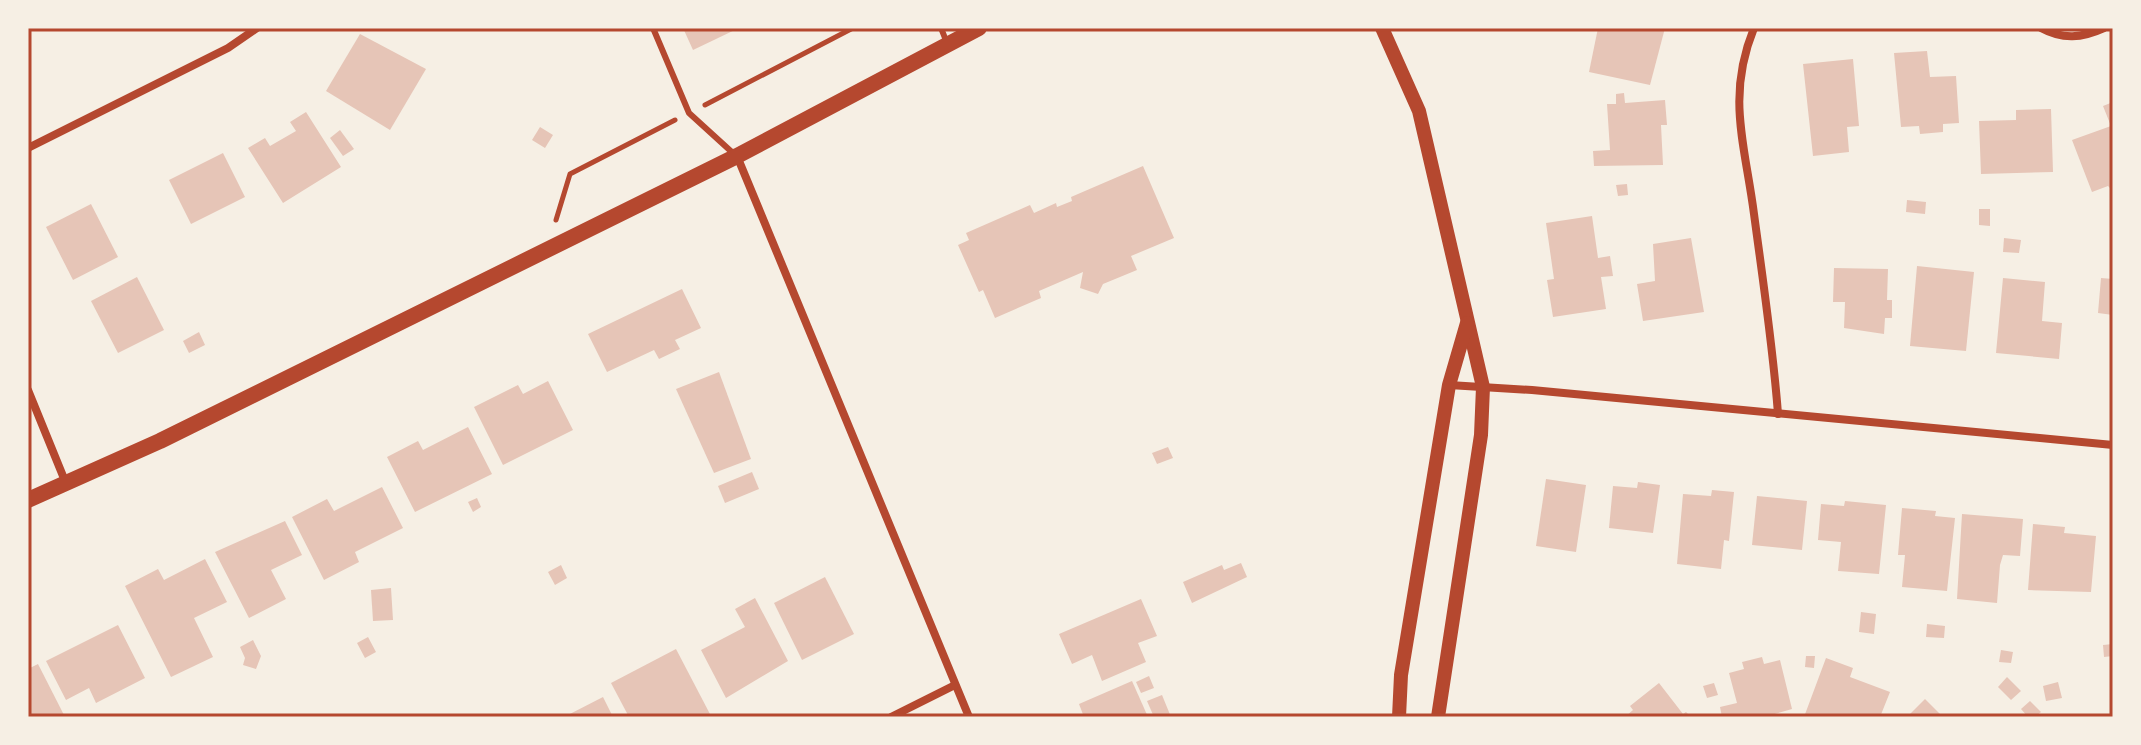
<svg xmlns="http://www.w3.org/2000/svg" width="2141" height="745" font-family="'Sofia Sans Condensed',sans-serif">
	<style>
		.building { fill: #e6c5b7 }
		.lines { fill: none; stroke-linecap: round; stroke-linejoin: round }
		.path { stroke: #b5482f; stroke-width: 5 }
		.service { stroke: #b5482f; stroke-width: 6 }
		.minor { stroke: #b5482f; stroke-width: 8 }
		.tertiary { stroke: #b5482f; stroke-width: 14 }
		.secondary { stroke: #b5482f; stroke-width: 16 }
		.neatline { fill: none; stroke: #b5482f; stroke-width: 3 }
	</style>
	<rect width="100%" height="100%" fill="#f6efe4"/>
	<g class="building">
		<polygon points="683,28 739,28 693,50"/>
		<polygon points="1598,28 1665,28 1650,85 1589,72"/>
		<polygon points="360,34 426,69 390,130 326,91"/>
		<polygon points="1927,51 1930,77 1956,76 1959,123 1943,124 1943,132 1920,134 1919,126 1901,127 1894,53"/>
		<polygon points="1853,59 1859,126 1847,127 1849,152 1813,156 1803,64"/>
		<polygon points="1624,93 1625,103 1665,100 1667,125 1661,125 1663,165 1594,166 1593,151 1610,150 1607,104 1616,104 1616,94"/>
		<polygon points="2113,102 2113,191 2108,186 2092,192 2072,140 2111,126 2103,106"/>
		<polygon points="2051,109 2053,172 1981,174 1979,121 2016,120 2016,110"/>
		<polygon points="306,112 341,167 283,203 248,148 265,138 270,146 296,131 290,122"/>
		<polygon points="540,127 553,135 545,148 532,140"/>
		<polygon points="340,130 354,149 343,156 330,138"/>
		<polygon points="223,153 245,197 191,224 169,180"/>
		<polygon points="1143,166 1174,238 1131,256 1137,270 1103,284 1098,294 1080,288 1083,272 1039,291 1041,298 995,318 983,290 979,292 958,245 969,240 966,233 1030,205 1034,213 1056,203 1057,207 1072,201 1071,197"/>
		<polygon points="1627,184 1628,195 1618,196 1616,185"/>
		<polygon points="1907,200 1926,202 1925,214 1906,212"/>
		<polygon points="91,204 118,257 73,280 46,227"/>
		<polygon points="1979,209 1990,209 1990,226 1979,225"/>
		<polygon points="1592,216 1598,258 1610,256 1613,276 1601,277 1606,309 1553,317 1547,280 1554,279 1546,223"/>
		<polygon points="1691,238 1704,312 1643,321 1637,284 1655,281 1653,244"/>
		<polygon points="2004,238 2021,240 2019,253 2003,252"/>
		<polygon points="1917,266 1974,272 1966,351 1910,346"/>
		<polygon points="1834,268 1888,269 1887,300 1892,300 1892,318 1885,318 1884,334 1844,328 1845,302 1833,302"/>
		<polygon points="137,277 164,330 118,353 91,301"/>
		<polygon points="2003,278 2045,282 2042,321 2062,323 2059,359 1996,353"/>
		<polygon points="2101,278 2113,279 2113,315 2098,313"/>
		<polygon points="682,289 701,328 675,340 680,349 659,359 654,350 607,372 588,334"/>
		<polygon points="199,332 205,345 189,353 183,341"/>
		<polygon points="719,372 751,459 714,473 676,389"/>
		<polygon points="548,381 573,430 503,465 474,407 518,385 523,394"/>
		<polygon points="468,427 492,474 415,512 387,457 418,441 423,450"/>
		<polygon points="1168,447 1173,458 1157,464 1152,453"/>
		<polygon points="752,472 759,489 725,503 718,486"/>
		<polygon points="1546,479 1586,485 1576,552 1536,546"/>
		<polygon points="1638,482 1660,485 1653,533 1609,528 1613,486 1637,488"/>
		<polygon points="382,487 403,528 355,552 359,562 324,580 292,517 327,499 334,511"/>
		<polygon points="1712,490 1734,492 1729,541 1724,540 1721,569 1677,564 1683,494 1711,496"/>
		<polygon points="1757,496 1807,501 1802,550 1752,545"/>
		<polygon points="477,498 481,507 473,512 468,502"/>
		<polygon points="1845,501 1886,505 1879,574 1838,571 1841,542 1818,540 1821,504 1844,506"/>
		<polygon points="1902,508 1936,511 1935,516 1955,518 1947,591 1902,587 1905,555 1898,555"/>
		<polygon points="1962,514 2023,519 2020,556 2003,555 2000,565 1997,603 1957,599"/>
		<polygon points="285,521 302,555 271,570 286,599 249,618 215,552"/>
		<polygon points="2033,524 2065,527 2064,533 2096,536 2091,592 2028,590"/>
		<polygon points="205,559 227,602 194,618 213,657 171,677 125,586 158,569 164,580"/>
		<polygon points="1241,563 1247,577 1192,603 1183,582 1222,565 1224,570"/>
		<polygon points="561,565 567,578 555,585 548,572"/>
		<polygon points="825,577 854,634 802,660 774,603"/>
		<polygon points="391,588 393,620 373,621 371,590"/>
		<polygon points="755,598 788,661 726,698 701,650 745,627 735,609"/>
		<polygon points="1141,599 1157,636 1138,643 1146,662 1102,681 1092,655 1072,664 1059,634"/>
		<polygon points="1861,612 1876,614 1874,634 1859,632"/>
		<polygon points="1927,624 1945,626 1944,638 1926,637"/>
		<polygon points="118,625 145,678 96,703 89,688 66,700 46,661"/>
		<polygon points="368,637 376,652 365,658 357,643"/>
		<polygon points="253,640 261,656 256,669 243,665 245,658 240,647"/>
		<polygon points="2113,644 2113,656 2104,657 2103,645"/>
		<polygon points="676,649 711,716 629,717 611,683"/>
		<polygon points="2001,650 2013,652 2011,663 1999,662"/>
		<polygon points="1806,656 1815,656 1814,668 1805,667"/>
		<polygon points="1762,657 1764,664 1780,660 1792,709 1764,717 1722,717 1720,707 1737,703 1729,673 1744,669 1742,662"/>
		<polygon points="1826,658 1853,668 1850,677 1890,692 1880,717 1804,717"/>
		<polygon points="38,664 65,717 28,717 28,669"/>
		<polygon points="1149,676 1154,688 1141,693 1136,682"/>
		<polygon points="2007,677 2021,691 2011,700 1998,687"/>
		<polygon points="1132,681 1148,717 1084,717 1079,704"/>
		<polygon points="2058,682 2062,698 2046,701 2043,686"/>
		<polygon points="1659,683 1683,714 1686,712 1691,717 1625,717 1633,710 1630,706"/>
		<polygon points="1714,683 1718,695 1707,698 1703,686"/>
		<polygon points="1162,695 1171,717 1154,717 1147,701"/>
		<polygon points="603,697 613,717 564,717"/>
		<polygon points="1925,699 1943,717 1907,717"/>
		<polygon points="2030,701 2041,712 2035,717 2028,717 2021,709"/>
	</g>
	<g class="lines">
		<g class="path">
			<polyline points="705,105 853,28"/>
			<polyline points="556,220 570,174 675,120"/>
		</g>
		<g class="service">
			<polyline points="653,28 689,113 734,154"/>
			<polyline points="941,28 947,43"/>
		</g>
		<g class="minor">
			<path d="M1754 28C1726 97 1745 144 1754 214 1763 281 1773 347 1778 414"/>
			<path d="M2041 28C2063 40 2082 38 2104 28"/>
			<polyline points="28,148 228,48 257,28"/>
			<polyline points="737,156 969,717"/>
			<polyline points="1449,385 1532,390 2113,445"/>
			<polyline points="28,390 65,481"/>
			<polyline points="891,717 955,685"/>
		</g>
		<g class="tertiary">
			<polyline points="1382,28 1419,111 1483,387 1481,435 1438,717"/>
			<polyline points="1399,717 1401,675 1449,385 1467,323"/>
		</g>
		<polyline class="secondary" points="28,500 160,441 737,156 979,28"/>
	</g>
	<rect width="2141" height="745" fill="none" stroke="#f6efe4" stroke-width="60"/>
	<rect x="30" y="30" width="2081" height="685" class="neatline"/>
</svg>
